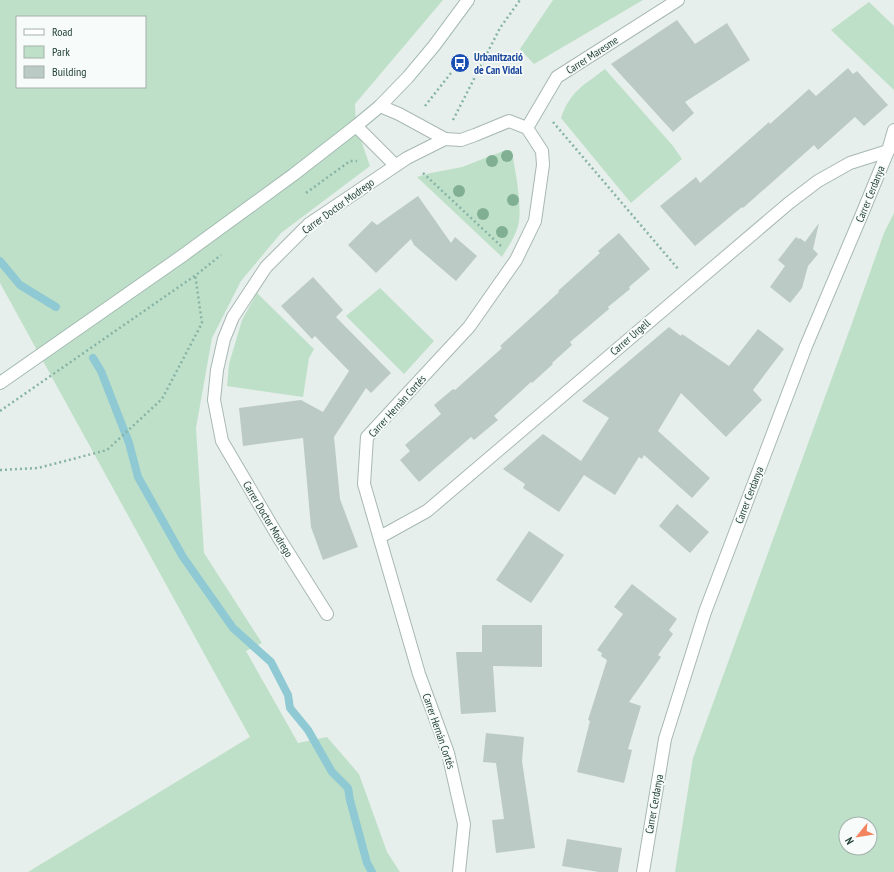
<svg xmlns="http://www.w3.org/2000/svg" width="894" height="872" font-family="'PT Sans Narrow',sans-serif">
	<style>
		.green { fill: #bfe0c8; fill-rule: evenodd }
		.lines { fill: none; stroke-linecap: round; stroke-linejoin: round }
		.stream { stroke: #8ec9d4; stroke-width: 8 }
		.building { fill: #bbcac4 }
		.street-casing { stroke: #a8b8b2; stroke-width: 14 }
		.secondary-casing { stroke: #a4bbb3; stroke-width: 14 }
		.path { stroke: #86b3a5; stroke-width: 2.5; stroke-dasharray: 2 3; stroke-linecap: butt }
		.street { stroke: #fff; stroke-width: 12 }
		.secondary { stroke: #fff; stroke-width: 12 }
		.tree { fill: #80af93 }
		.labels { text-anchor: middle; dominant-baseline: central; stroke-width: 3.5; stroke-linejoin: round; paint-order: stroke }
		.street-label { font-size: 11px; fill: #24423a; stroke: #f7fbf9 }
		.transit-label { font-size: 11px; font-weight: bold; fill: #164399; stroke: #f7fbf9; text-anchor: start }
	</style>
	<rect width="100%" height="100%" fill="#e6efeb"/>
	<g class="green">
		<path d="M0 0H443L355 104 356 126 370 166 281 233 241 281 212 338 196 428 204 553 262 643 246 651 298 743 327 737 359 774 387 852 400 872H28L250 737 0 283ZM17 17H145V87H17Z"/>
		<polygon points="553,0 643,0 534,64 520,49"/>
		<polygon points="869,2 894,26 894,90 831,30"/>
		<path d="M605 69 673 146 682 159 631 203 561 118C571 90 583 86 605 69Z"/>
		<path d="M506 150 512 151C515 172 523 206 518 226 515 237 508 247 502 257L417 177 431 173 462 167Z"/>
		<path d="M894 213V872H675L693 758 852 323 884 233ZM846 824H870V848H846Z"/>
		<polygon points="380,288 434,341 404,374 346,316"/>
		<polygon points="257,293 314,349 309,358 303,397 227,386 229,364 242,320"/>
	</g>
	<g class="lines">
		<g class="stream">
			<polyline points="0,261 20,285 56,307"/>
			<polyline points="93,358 101,371 129,443 138,477 183,557 233,628 271,662 288,695 290,708 308,730 332,772 348,788 350,800 367,863 372,872"/>
		</g>
	</g>
	<g class="building">
		<polygon points="677,20 695,44 727,23 750,60 685,102 694,113 673,132 611,64"/>
		<polygon points="848,68 853,74 857,71 888,105 864,126 855,117 818,150 814,145 743,208 742,207 695,246 660,206 696,177 700,183 769,122 770,124 809,89 816,96"/>
		<polygon points="418,196 451,243 455,237 477,256 456,281 414,245 411,239 376,273 348,245 372,221 377,225"/>
		<polygon points="819,223 813,249 818,254 808,266 802,288 790,303 770,287 785,266 778,260 796,237 799,239 800,238 805,242"/>
		<polygon points="619,233 650,269 629,287 630,289 608,307 609,309 570,342 572,345 552,363 553,364 532,383 531,382 494,416 498,420 474,440 471,437 419,482 400,460 410,451 405,445 441,414 434,405 453,389 455,390 502,348 500,346 559,292 558,291 600,253 598,251"/>
		<polygon points="313,277 343,310 336,317 391,373 371,393 366,388 334,437 340,499 358,547 323,560 311,527 303,438 243,446 239,408 301,400 323,412 349,371 315,336 312,339 281,306"/>
		<polygon points="669,327 681,336 682,334 729,366 758,329 784,349 753,390 762,400 726,437 681,393 658,431 710,478 692,498 644,455 642,459 639,457 615,495 584,475 559,512 523,488 525,484 503,469 543,434 581,461 609,418 582,401"/>
		<polygon points="677,504 709,532 690,553 659,526"/>
		<polygon points="529,531 564,555 531,603 496,580"/>
		<polygon points="632,584 677,619 669,630 673,634 658,655 661,657 629,702 641,706 628,749 632,750 624,783 577,772 590,721 588,720 607,660 601,656 602,653 597,650 623,614 614,607"/>
		<polygon points="482,625 542,625 542,667 493,666 496,712 461,714 456,652 482,652"/>
		<polygon points="486,733 524,737 522,761 535,848 496,853 492,820 504,819 496,763 483,762"/>
		<polygon points="567,839 622,848 618,872 599,872 562,866"/>
	</g>
	<g class="lines">
		<defs>
			<g id="street">
				<polyline points="380,106 399,114 445,139"/>
				<polyline points="356,126 395,165"/>
				<polyline points="527,128 557,77 678,0"/>
				<polyline points="380,537 427,511 789,203 818,181 850,163 888,151"/>
				<polyline points="327,614 279,538 222,441 214,400 217,370 224,339 233,317 266,267 309,224 407,158 445,139 461,140 475,135 509,121 527,128 542,151 543,165 535,221 516,260 469,327 367,437 364,484 419,674 448,753 464,824 459,872"/>
				<polyline points="643,872 665,739 705,612 806,346 862,214 888,151 894,130"/>
			</g>
			<polyline id="secondary" points="0,383 182,256 293,175 356,126 380,106 408,77 434,46 468,0"/>
		</defs>
		<use href="#street" class="street-casing"/>
		<use href="#secondary" class="secondary-casing"/>
		<g class="path">
			<polyline points="425,106 451,73"/>
			<polyline points="453,120 500,28 520,0"/>
			<polyline points="553,122 679,270"/>
			<polyline points="423,173 501,246"/>
			<polyline points="306,193 350,161 357,161"/>
			<polyline points="0,411 196,275 221,255"/>
			<polyline points="0,470 38,468 107,450 162,399 202,323 195,274"/>
		</g>
		<use href="#street" class="street"/>
		<use href="#secondary" class="secondary"/>
	</g>
	<g class="tree">
		<circle cx="507" cy="156" r="6"/>
		<circle cx="492" cy="161" r="6"/>
		<circle cx="459" cy="191" r="6"/>
		<circle cx="513" cy="200" r="6"/>
		<circle cx="483" cy="214" r="6"/>
		<circle cx="502" cy="232" r="6"/>
	</g>
	<defs>
		<symbol id="bus-disc" viewBox="-11 -11 22 22"><circle r="9.5" fill="#1a4fb4" stroke="#f7fbf9"/><path d="M-5-6H5V4H4V6H2V4H-2V6H-4V4H-5ZM-3.5-4V0h7V-4ZM-3.5 1.2v1.5H-2V1.2ZM2 1.2v1.5H3.5V1.2Z" fill="#fff"/></symbol>
	</defs>
	<g fill-rule="evenodd">
		<use href="#bus-disc" x="449" y="52" width="22" height="22"/>
	</g>
	<g class="labels">
		<g class="street-label">
			<text transform="translate(592 55) rotate(-33)">Carrer Maresme</text>
			<text transform="translate(870 194) rotate(-68)">Carrer Cerdanya</text>
			<text transform="translate(338 206) rotate(-36)">Carrer Doctor Modrego</text>
			<text transform="translate(630 337) rotate(-41)">Carrer Urgell</text>
			<text transform="translate(397 406) rotate(-48)">Carrer Hernán Cortés</text>
			<text transform="translate(749 495) rotate(-69)">Carrer Cerdanya</text>
			<text transform="translate(268 519) rotate(59)">Carrer Doctor Modrego</text>
			<text transform="translate(439 731) rotate(71)">Carrer Hernán Cortés</text>
			<text transform="translate(654 804) rotate(-80)">Carrer Cerdanya</text>
		</g>
		<g class="transit-label">
			<text x="474" y="57">Urbanització<tspan x="474" dy="13">de Can Vidal</tspan></text>
		</g>
	</g>
	<rect x="16" y="16" width="130" height="72" fill="#f7fbf9" stroke="#a3b1ad"/>
	<rect x="24" y="29" width="20" height="6" fill="#ffffff" stroke="#a3b1ad"/>
	<text x="52" y="36" font-size="12" fill="#24423a">Road</text>
	<rect x="24" y="46" width="20" height="12" fill="#bfe0c8" stroke="#a3b1ad"/>
	<text x="52" y="56" font-size="12" fill="#24423a">Park</text>
	<rect x="24" y="66" width="20" height="12" fill="#bbcac4" stroke="#a3b1ad"/>
	<text x="52" y="76" font-size="12" fill="#24423a">Building</text>
	<g transform="translate(858 836) rotate(240)"><circle r="19" fill="#f7fbf9" stroke="#a3b1ad"/>
	<path d="M0-3L7 15L0 10L-7 15Z" fill="#f4845f"/>
	<text y="-6" font-size="11" font-weight="bold" text-anchor="middle" fill="#24423a">N</text>
	</g>
</svg>
